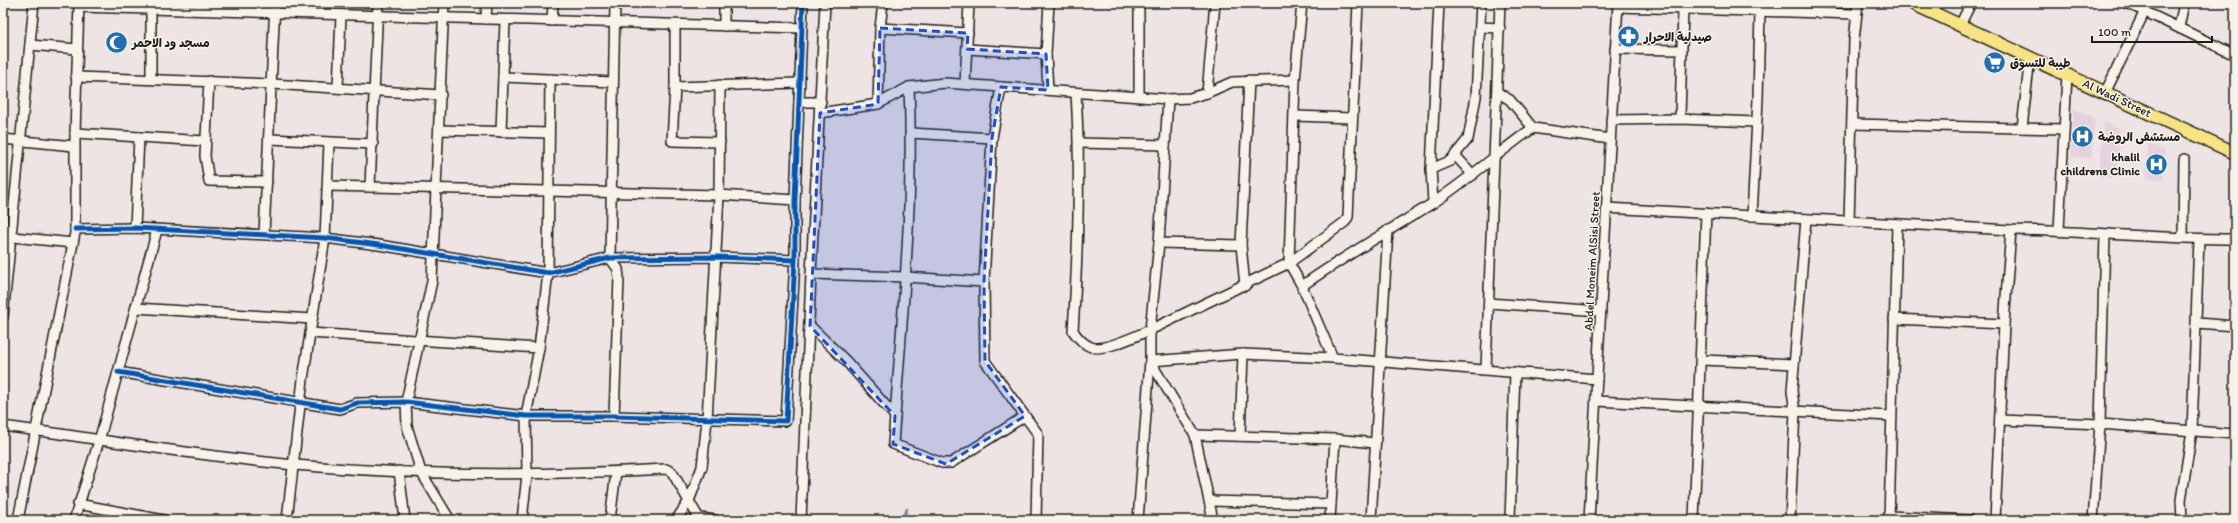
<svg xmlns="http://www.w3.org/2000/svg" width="2238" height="523" font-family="Itim,'Playpen Sans Arabic',sans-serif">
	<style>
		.built { fill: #e5d2df }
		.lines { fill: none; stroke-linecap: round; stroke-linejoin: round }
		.stream { stroke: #6b8aa4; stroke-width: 2.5 }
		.minor-casing { stroke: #1c1c1c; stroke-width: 12 }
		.major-casing { stroke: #1c1c1c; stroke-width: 15 }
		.minor { stroke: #f7f3e8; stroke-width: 9 }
		.major { stroke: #f6e381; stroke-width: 12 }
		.cycleway-casing { stroke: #f7f3e8; stroke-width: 8 }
		.cycleway { stroke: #0057b8; stroke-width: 5 }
		.marked { fill: #1d4ed8; fill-opacity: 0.2; stroke: #1d4ed8; stroke-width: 3; stroke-dasharray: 8 5; stroke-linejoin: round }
		.labels { text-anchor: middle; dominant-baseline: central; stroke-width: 3; stroke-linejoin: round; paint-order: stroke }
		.poi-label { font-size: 12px; font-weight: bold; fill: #1c1c1c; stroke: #f7f3e8; text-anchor: start }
		.street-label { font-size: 12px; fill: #1c1c1c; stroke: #f7f3e8 }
	</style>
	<rect width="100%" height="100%" fill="#efe4e4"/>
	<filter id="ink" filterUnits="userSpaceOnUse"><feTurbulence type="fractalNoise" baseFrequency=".025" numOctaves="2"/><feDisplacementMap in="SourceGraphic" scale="8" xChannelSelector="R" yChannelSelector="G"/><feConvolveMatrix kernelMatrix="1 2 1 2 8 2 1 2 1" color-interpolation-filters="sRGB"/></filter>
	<g filter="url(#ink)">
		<g class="built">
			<polygon points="2074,109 2095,118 2092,158 2071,157"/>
			<polygon points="2104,121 2120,130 2117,178 2099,177"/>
			<polygon points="2148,143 2165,150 2163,179 2146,178"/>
		</g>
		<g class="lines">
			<polyline class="stream" points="902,520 907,509"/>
			<defs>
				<g id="minor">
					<polyline points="444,3 432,281 406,402 407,426 421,472 450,520"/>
					<polyline points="724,3 724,26"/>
					<polyline points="1139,3 1139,96"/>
					<polyline points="1302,3 1295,80 1289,263 1302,286 1333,358 1597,379"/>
					<polyline points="2127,3 2235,55"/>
					<polyline points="79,7 802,28"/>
					<polyline points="1618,7 1856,14"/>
					<polyline points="486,19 487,3"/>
					<polyline points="552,21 553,3"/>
					<polyline points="675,25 675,87 672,141 720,142"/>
					<polyline points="1960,25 1971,3"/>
					<polyline points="1480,27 1500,28"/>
					<polyline points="2179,27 2184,3"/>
					<polyline points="880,28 968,33"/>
					<polyline points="30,45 77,49"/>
					<polyline points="967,49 1046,54"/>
					<polyline points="1615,49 1681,50"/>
					<polyline points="76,77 272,84 441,95"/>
					<polyline points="503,77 613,82"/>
					<polyline points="151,79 151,9"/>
					<polyline points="209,81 205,156 209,181 267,182"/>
					<polyline points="965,84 969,3"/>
					<polyline points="675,87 799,83"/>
					<polyline points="1001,87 992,138 984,282 985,361 1038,434 1036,520"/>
					<polyline points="338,88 341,15"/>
					<polyline points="1048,90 1046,54 1049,3"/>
					<polyline points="1497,92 1510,100 1533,128 1610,139"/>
					<path d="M1076 93C1081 172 1078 252 1073 331 1078 338 1083 344 1091 347 1104 352 1137 335 1150 330V361L1195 435 1213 520"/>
					<polyline points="1207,93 1215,3"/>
					<polyline points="2105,93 2145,11"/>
					<polyline points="799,102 821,102"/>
					<polyline points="878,104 880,28 883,3"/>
					<polyline points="820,113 878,104 909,87 945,83 1168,99 1190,98 1207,93 1232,82 1295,80"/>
					<polyline points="1295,116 1352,118"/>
					<polyline points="1680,119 1683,9"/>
					<polyline points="1611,120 1680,119 1756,122"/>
					<polyline points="1852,124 2064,129"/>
					<polyline points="2022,128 2030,57"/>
					<polyline points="439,130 549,133"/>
					<polyline points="501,132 505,20"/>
					<polyline points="75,133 205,141"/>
					<polyline points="911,133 992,138"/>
					<polyline points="3,139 74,146"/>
					<polyline points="270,139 373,144"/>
					<polyline points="1079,143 1165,145"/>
					<polyline points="1455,155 1473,175"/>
					<polyline points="1431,169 1450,161 1468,139 1476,97 1481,3"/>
					<polyline points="328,186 719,195 795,200"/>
					<polyline points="370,187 378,3"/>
					<polyline points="1433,203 1431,169 1439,3"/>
					<path d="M1606 208 2011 230C2086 231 2160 239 2235 239"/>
					<polyline points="1752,216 1758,99 1760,11"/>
					<polyline points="1849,222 1854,40 1858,3"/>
					<polyline points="135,228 139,137"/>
					<polyline points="75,229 135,228 325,238 379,245 548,273 610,258 717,257 795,260"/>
					<polyline points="2059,230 2067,74"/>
					<polyline points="264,234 275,3"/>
					<polyline points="3,236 73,243"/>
					<polyline points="2183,238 2184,159"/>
					<polyline points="1159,243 1241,245"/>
					<polyline points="811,274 905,277 984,282"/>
					<polyline points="1245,286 1241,245 1249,80"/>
					<path d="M1302 286C1344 256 1389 231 1433 203 1468 180 1499 152 1533 128"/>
					<polyline points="1489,303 1601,311"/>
					<polyline points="136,308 312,319"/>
					<polyline points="3,317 34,3"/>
					<polyline points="1894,319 2004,324"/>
					<polyline points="2197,323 2235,326"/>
					<polyline points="810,326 846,361 895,416 893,444 942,463 951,463 1025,416"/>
					<polyline points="1150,330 1289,263 1345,222 1348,217 1358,3"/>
					<polyline points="1150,330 1159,243 1168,99"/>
					<polyline points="310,333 539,348"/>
					<polyline points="1701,360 1794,364"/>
					<polyline points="1486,369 1500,3"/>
					<polyline points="118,372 340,409 357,403 406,402 526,416 614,416 786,421 795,260 795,200 803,3"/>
					<polyline points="1596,401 1890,416"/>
					<polyline points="614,416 619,278 618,269 610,258 615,3"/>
					<path d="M895 416C903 307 914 197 909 87"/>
					<polyline points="2000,420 2100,424 2235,434"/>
					<path d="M3 426C100 439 197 456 295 465 418 476 542 476 666 469L672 472 700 520"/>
					<polyline points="1195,435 1335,439 1375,443"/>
					<polyline points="1240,436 1243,354"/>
					<polyline points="399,471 405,520"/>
					<polyline points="1210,501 1331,504"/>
					<polyline points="78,504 164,520"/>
					<polyline points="1889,516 1970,520"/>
					<polyline points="700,518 715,520"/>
					<polyline points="18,520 75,233 75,133 79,3"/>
					<polyline points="74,520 99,441 157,230"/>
					<polyline points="287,520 303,379 325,238 329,143"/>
					<polyline points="522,520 527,475 526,416 539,348 548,273 550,79"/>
					<polyline points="610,520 616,472"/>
					<polyline points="676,520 689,501 702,467 707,420 719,195 720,85"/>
					<polyline points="801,520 811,274 825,3"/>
					<polyline points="1138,520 1150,361 1243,354 1333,358"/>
					<polyline points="1330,520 1335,439"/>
					<polyline points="1371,520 1388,230"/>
					<polyline points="1510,520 1515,372"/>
					<polyline points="1589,520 1618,3"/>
					<polyline points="1694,520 1706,213"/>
					<polyline points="1790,520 1795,411 1792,391 1806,219"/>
					<polyline points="1889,520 1897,224"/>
					<polyline points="1995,520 2004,324 2011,230"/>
					<polyline points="2093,520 2100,424 2105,235"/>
					<polyline points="2182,520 2181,500 2192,431 2199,239"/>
				</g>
				<polyline id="major" points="1912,3 2235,153"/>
			</defs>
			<use href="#minor" class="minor-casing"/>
			<use href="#major" class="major-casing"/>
			<use href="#minor" class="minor"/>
			<use href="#major" class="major"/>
			<defs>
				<g id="cycleway">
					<polyline points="75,229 135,228 325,238 379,245 548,273 610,258 717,257 795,260"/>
					<polyline points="118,372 340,409 357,403 406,402 526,416 614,416 786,421 795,260 795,200 803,3"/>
				</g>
			</defs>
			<use href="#cycleway" class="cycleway-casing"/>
			<use href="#cycleway" class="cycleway"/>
		</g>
	</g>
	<path class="marked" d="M880 28 968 33 967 49 1046 54 1048 90 1001 87 992 138 984 282 985 361 1025 416 946 464 893 444 895 416 810 326 820 113 878 104Z"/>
	<defs>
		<symbol id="pharmacy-disc" viewBox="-11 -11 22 22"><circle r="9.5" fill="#1f6fb2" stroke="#f7f3e8"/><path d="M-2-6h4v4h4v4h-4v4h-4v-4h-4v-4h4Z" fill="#fff"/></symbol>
		<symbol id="mosque-disc" viewBox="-11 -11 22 22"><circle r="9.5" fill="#1f6fb2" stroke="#f7f3e8"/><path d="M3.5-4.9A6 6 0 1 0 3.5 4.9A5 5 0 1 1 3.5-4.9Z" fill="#fff"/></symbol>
		<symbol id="supermarket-disc" viewBox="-11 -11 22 22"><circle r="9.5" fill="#1f6fb2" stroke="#f7f3e8"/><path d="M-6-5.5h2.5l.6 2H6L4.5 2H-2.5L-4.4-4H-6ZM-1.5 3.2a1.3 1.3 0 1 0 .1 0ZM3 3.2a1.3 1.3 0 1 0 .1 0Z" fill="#fff"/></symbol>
		<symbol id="hospital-disc" viewBox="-11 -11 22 22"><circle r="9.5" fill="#1f6fb2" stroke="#f7f3e8"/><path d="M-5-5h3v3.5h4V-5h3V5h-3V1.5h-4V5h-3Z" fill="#fff"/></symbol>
	</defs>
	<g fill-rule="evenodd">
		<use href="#pharmacy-disc" x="1616" y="24" width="25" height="25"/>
		<use href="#mosque-disc" x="104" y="30" width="25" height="25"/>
		<use href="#supermarket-disc" x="1982" y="50" width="25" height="25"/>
		<use href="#hospital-disc" x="2070" y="124" width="25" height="25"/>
		<use href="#hospital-disc" x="2144" y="152" width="25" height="25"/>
	</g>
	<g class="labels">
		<g class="poi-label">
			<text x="1644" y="37">صيدلية الاحرار</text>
			<text x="132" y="43">مسجد ود الاحمر</text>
			<text x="2010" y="63">طيبة للتسوق</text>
			<text x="2098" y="137">مستشفى الروضة</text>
			<text x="2140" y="157" text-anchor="end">khalil<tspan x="2140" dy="14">childrens Clinic</tspan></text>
		</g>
		<g class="street-label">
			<text transform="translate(2117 98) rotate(25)">Al Wadi Street</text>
			<text transform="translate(1592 261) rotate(-87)">Abdel Moneim AlSisi Street</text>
		</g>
	</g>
	<rect width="2238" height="523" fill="none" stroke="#f7f3e8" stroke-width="16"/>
	<rect x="8" y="8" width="2222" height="507" fill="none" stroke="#1c1c1c" stroke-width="1.5" filter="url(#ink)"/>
	<path d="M2092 36v6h120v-6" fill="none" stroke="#1c1c1c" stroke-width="2"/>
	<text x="2098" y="36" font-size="12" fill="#1c1c1c" stroke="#f7f3e8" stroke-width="3" paint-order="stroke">100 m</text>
</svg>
